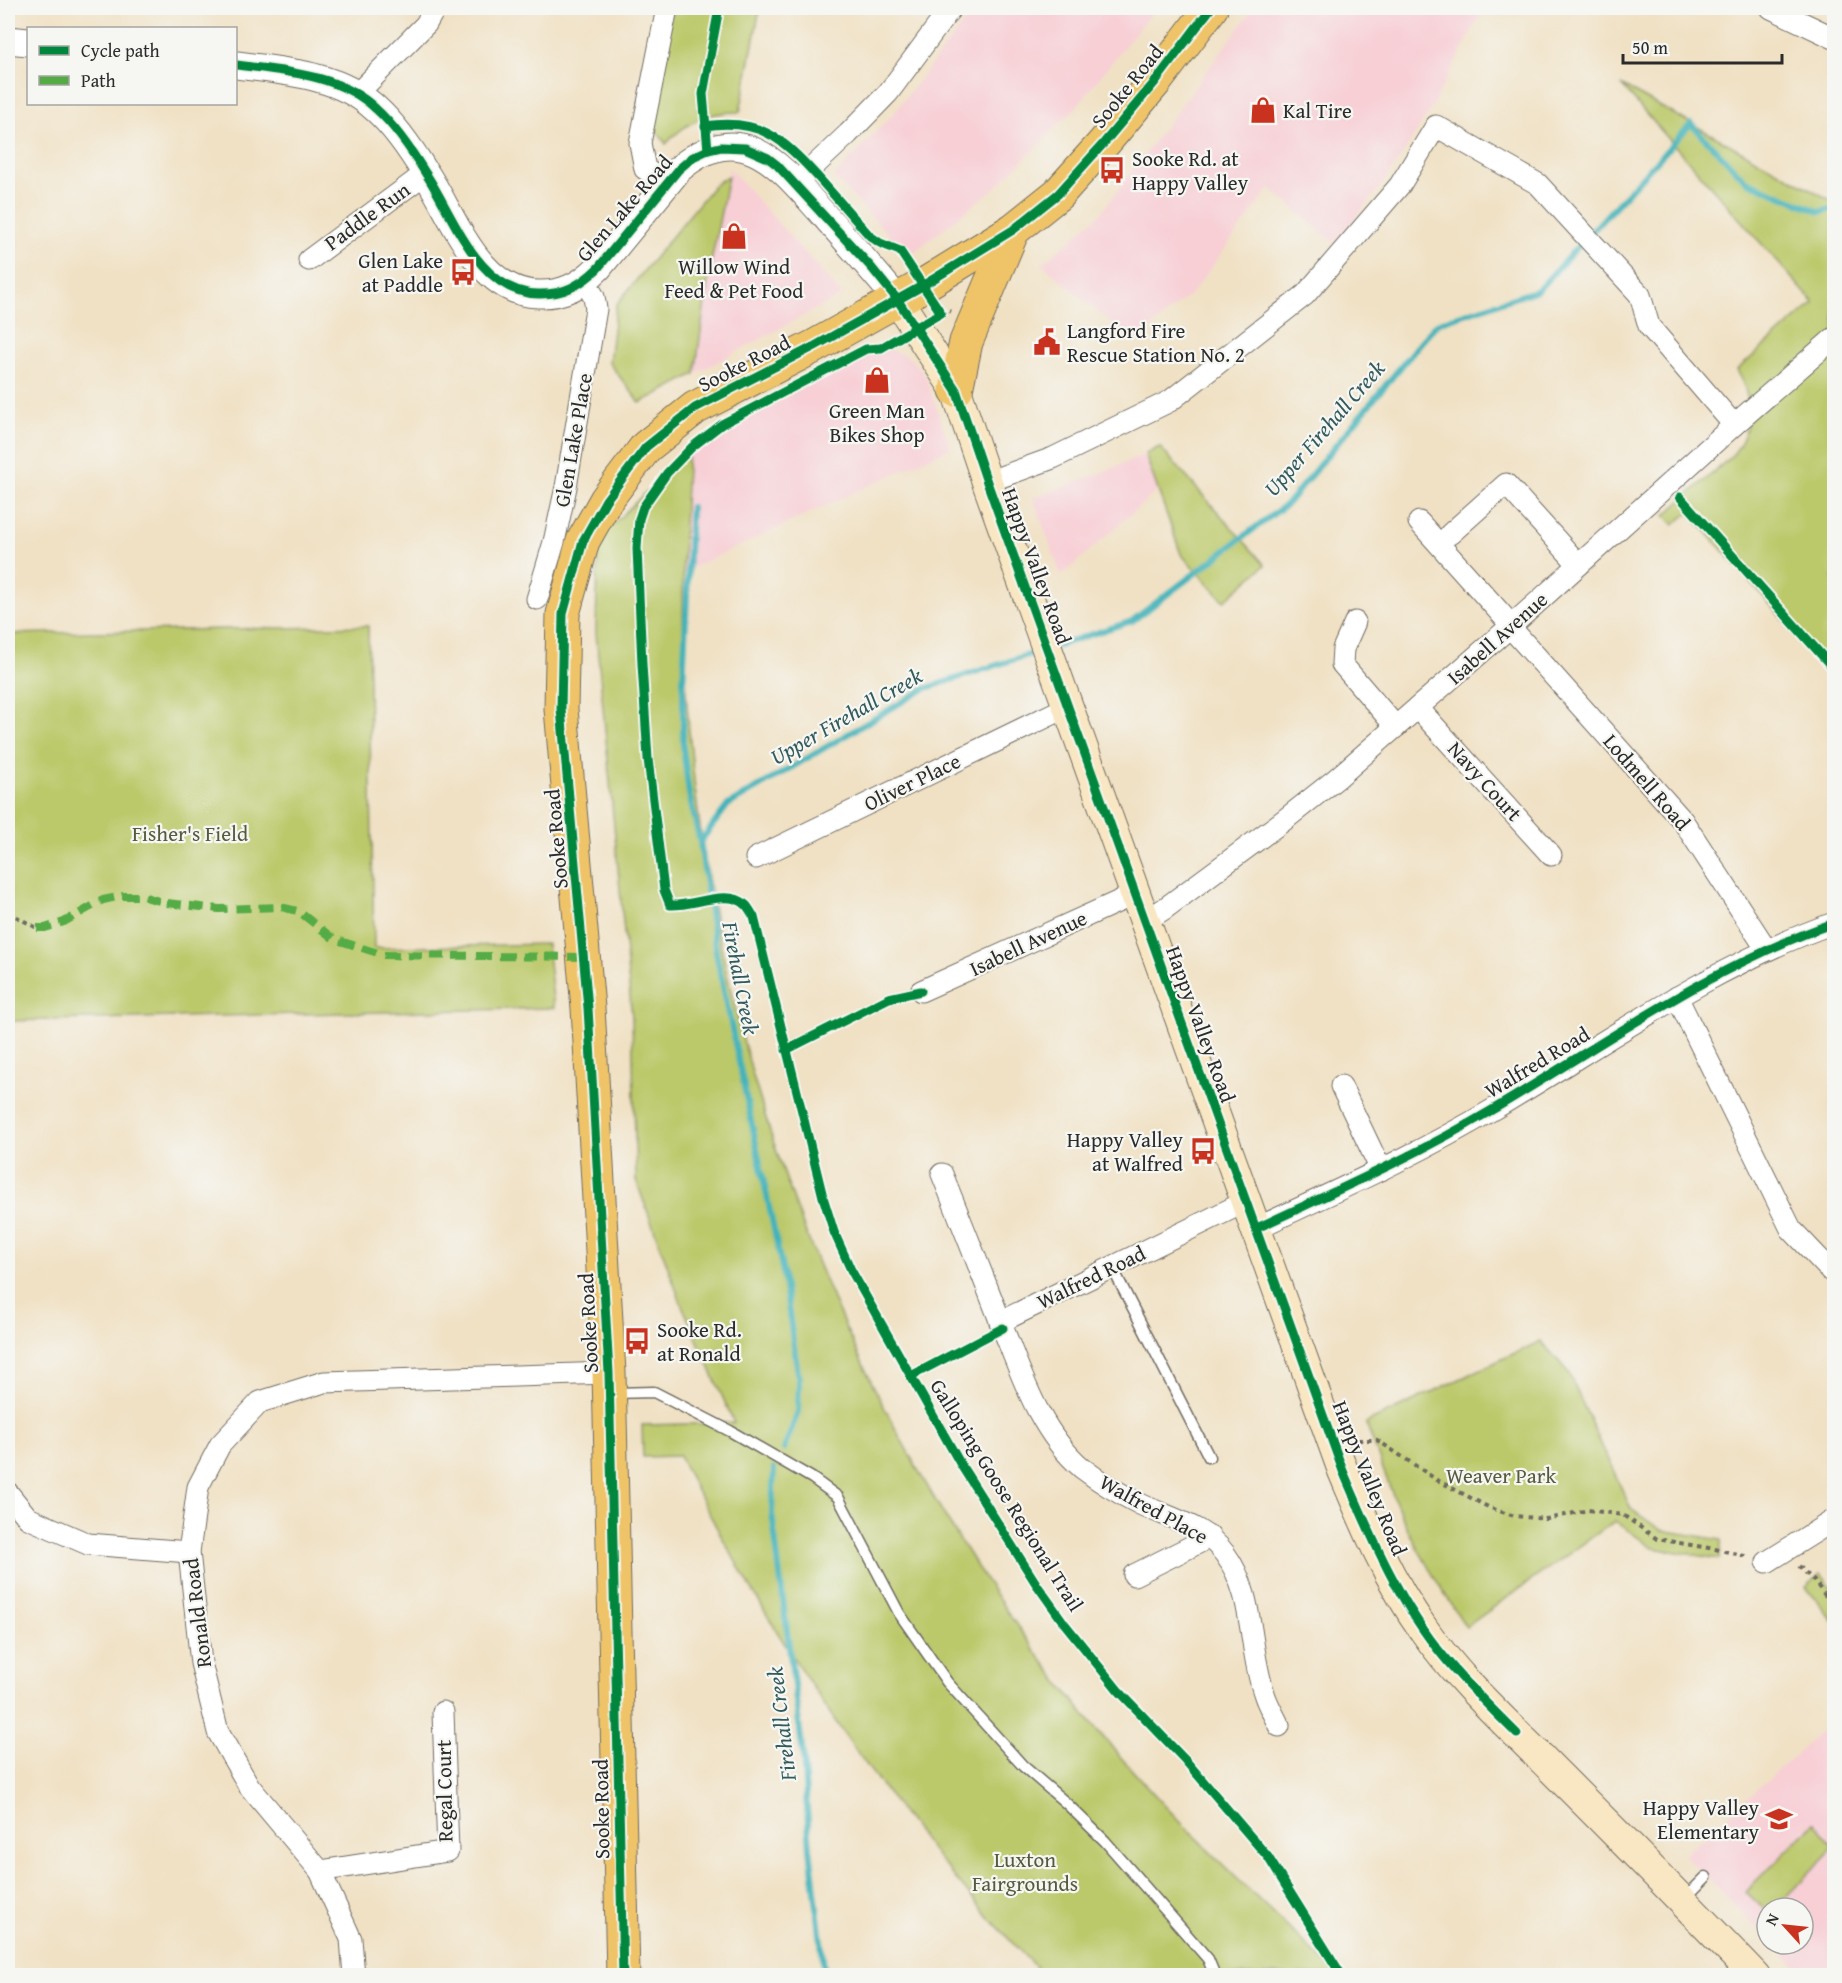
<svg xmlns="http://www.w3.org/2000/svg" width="1842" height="1983" font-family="'Gentium Book Plus',serif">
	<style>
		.built { fill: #f7cfd5 }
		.green { fill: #bcc96b; stroke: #747a4b; stroke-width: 1.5 }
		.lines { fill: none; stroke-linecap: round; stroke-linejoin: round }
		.stream { stroke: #42b3ba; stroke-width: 6 }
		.service-casing { stroke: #706b61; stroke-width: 13 }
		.minor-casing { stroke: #706b61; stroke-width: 23 }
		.tertiary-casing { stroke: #706b61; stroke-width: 29 }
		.secondary-casing { stroke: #706b61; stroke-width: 32 }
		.primary-casing { stroke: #706b61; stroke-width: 35 }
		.path { stroke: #706b61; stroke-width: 4; stroke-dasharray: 4.5 4.5; stroke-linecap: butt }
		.service { stroke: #fff; stroke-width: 10 }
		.minor { stroke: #fff; stroke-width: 21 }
		.tertiary { stroke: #fff; stroke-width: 27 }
		.secondary { stroke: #f9e7c3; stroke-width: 30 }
		.primary { stroke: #efc469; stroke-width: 33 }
		.quiet { stroke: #54ab44; stroke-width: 8; stroke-dasharray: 15 8; stroke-linecap: butt }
		.cycleway-casing { stroke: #f6f6f2; stroke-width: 13 }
		.cycleway { stroke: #00873e; stroke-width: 9 }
		.labels { text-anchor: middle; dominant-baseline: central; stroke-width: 4.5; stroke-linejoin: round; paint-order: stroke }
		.street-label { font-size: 21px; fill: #2b2b2b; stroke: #f6f6f2 }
		.poi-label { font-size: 21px; fill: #2b2b2b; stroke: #f6f6f2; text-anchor: start }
		.park-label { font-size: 21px; fill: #565a3e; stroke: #f6f6f2 }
		.water-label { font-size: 22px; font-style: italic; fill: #335b5d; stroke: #f6f6f2 }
	</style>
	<rect width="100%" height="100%" fill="#f6f6f2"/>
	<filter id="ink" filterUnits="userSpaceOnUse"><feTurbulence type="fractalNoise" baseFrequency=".0167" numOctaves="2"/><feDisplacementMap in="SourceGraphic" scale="12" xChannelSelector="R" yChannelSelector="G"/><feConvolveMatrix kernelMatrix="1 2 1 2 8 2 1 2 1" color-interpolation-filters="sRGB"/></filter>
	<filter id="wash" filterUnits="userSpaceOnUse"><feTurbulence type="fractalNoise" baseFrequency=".008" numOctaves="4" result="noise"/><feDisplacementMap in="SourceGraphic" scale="24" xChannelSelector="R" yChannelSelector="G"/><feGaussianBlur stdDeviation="1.35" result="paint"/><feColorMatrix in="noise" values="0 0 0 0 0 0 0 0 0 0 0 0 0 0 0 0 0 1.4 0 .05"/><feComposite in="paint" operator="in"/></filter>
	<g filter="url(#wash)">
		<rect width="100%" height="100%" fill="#f0e1c4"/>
		<g class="built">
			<polygon points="975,8 1155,8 1076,107 996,187 909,256 834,177 893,114"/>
			<polygon points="1254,8 1484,8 1429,112 1405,151 1378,190 1334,243 1270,188 1192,293 1133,342 1042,264 1100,214"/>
			<polygon points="729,168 842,295 695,374 709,273"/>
			<polygon points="871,350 890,350 899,353 908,357 922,371 926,378 950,448 683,572 688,451"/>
			<polygon points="1145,454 1158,490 1061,576 1033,498 1106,471"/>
			<polygon points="1834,1720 1834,1975 1805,1975 1773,1944 1803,1944 1803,1908 1767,1908 1767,1938 1684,1855"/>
		</g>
		<g class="green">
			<path d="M672 8H760L740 112C711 111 685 122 666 144L650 122Z"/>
			<path d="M1621 85 1834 202V677L1689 512 1674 525 1665 515C1679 503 1693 490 1707 478 1716 470 1726 462 1734 453 1753 429 1752 396 1737 370L1814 303Z"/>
			<polygon points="728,176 709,273 695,374 640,403 609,363 616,305 715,184"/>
			<polygon points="1160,447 1265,565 1224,601 1181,554 1145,454"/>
			<path d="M688 451C683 526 681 601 685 676 707 1052 844 1415 1080 1709 1158 1806 1248 1890 1338 1975H1043C893 1821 776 1648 679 1456L643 1457 642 1425 734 1423 681 1303 636 1180 632 1018 596 633 598 539Z"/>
			<polygon points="368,626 374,948 547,944 554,1008 8,1021 8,634"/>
			<path d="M1541 1341 1568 1372 1631 1509 1661 1530 1722 1540 1719 1559 1653 1548 1615 1521 1466 1627C1446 1597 1426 1565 1409 1532 1392 1497 1380 1460 1366 1423Z"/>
			<polygon points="1821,1574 1834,1591 1834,1622 1806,1587"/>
			<polygon points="1815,1823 1834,1847 1775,1908 1767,1908 1767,1912 1746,1892"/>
		</g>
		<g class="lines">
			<g class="stream">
				<polyline points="691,507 683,684 683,748 689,794 700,842 716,953 783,1273 799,1380 798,1412 784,1449"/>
				<polyline points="1056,646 1132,621 1288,503 1437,323 1538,290 1691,124 1746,181 1820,212 1834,208"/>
				<polyline points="700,842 728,805 924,689 1040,651"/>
				<polyline points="774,1469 772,1513 803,1755 810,1848 825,1976"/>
			</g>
		</g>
	</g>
	<g filter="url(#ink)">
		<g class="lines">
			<defs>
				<g id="service">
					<polyline points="1112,1267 1209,1457"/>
					<polyline points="613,1393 654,1392 730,1431 812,1478 838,1497 899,1613 947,1682 1023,1766 1066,1803 1105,1841 1208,1959 1215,1976"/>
					<polyline points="1683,1900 1706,1877"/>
				</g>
				<g id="minor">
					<polyline points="1771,8 1834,38"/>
					<polyline points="356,95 426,24 435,8"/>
					<polyline points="667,183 645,169 640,143 667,8"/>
					<polyline points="795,184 848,134 888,93 951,8"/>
					<polyline points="309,260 426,173"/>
					<polyline points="987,482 1053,458 1170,401 1305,295 1400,185 1436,126 1538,184 1640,295 1649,326 1734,425"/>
					<polyline points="1419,522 1512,626"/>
					<polyline points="1450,534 1506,484 1579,565"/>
					<polyline points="537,599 554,542 566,487 596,309 594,297 585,281"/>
					<polyline points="1355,622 1343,649 1342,664 1396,727"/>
					<polyline points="1510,627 1683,821 1767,950"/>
					<polyline points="1418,708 1551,855"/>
					<polyline points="756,858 1069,706"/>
					<polyline points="1145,921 1164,909 1283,821 1336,779 1510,627 1734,425 1834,338"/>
					<polyline points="921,991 1135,894"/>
					<polyline points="1677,997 1791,1229 1831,1271 1834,1272"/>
					<polyline points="1341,1086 1381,1170"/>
					<path d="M942 1174C963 1226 984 1279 1004 1331 1023 1379 1041 1433 1082 1468 1100 1482 1120 1494 1140 1504 1171 1519 1204 1525 1225 1554 1255 1594 1248 1647 1264 1693 1267 1704 1274 1715 1279 1726"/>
					<path d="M1257 1228C1336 1191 1417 1155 1492 1110 1604 1044 1711 966 1834 923"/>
					<polyline points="1000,1322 1247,1201"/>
					<polyline points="8,1493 28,1518 88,1544 189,1552"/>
					<polyline points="1767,1562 1834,1520"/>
					<polyline points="1134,1575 1210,1537"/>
					<polyline points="320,1871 448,1851 443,1712"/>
					<polyline points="354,1976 351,1939 320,1871 249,1786 218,1732 201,1663 189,1552 198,1487 220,1445 260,1402 324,1382 609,1373"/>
				</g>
				<g id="tertiary">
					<polyline points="8,40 28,42"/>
					<path d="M236 65C283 71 340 74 376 109 396 127 412 151 426 174 454 216 478 293 538 294 563 295 581 285 598 268L679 169C744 114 782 169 825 216 849 243 874 271 897 299"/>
				</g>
				<path id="secondary" d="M897 299 956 390 987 482 1343 1471C1366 1526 1389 1581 1424 1630 1460 1682 1509 1725 1553 1770 1621 1838 1688 1906 1755 1976"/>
				<g id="primary">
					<polyline points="956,390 966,342 1013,230"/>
					<polyline points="623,1976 609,1373 588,1008 561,709 563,614 583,541 606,500 646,447 695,408 815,346 922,286 1013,230 1058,194 1103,144 1155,82 1211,8"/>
				</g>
			</defs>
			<use href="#service" class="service-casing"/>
			<use href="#minor" class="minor-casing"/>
			<use href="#tertiary" class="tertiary-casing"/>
			<use href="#secondary" class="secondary-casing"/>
			<use href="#primary" class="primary-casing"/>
			<g class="path">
				<polyline points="941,313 946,310 951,312"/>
				<polyline points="8,912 37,928"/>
				<polyline points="1358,1440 1377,1440 1437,1480 1488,1507 1514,1516 1547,1519 1588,1510 1623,1515 1657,1539 1720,1550 1749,1557"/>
				<polyline points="1799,1566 1814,1581 1834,1607"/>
			</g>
			<use href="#service" class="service"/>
			<use href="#minor" class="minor"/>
			<use href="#tertiary" class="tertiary"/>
			<use href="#secondary" class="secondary"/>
			<use href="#primary" class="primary"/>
			<polyline class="quiet" points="37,928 45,928 64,922 103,900 122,896 142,896 166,903 219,909 281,907 298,911 334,939 384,955 584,957"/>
			<defs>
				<g id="cycleway">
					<path d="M236 65C283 71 340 74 376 109 396 127 412 151 426 174 454 216 478 293 538 294 563 295 581 285 598 268L679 169 693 157 708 150 721 147 745 148 768 158 777 165 871 267 897 299 956 390 987 482 1343 1471C1371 1536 1399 1603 1444 1657 1466 1684 1492 1709 1517 1734"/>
					<path d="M705 126C760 118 782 138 817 176 835 196 852 216 870 236L880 243 900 251 941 313 881 348 866 349 722 424 692 447 667 473 643 507 639 519 637 548 642 664 648 759 664 890 670 905C692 907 728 888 746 905 749 908 752 914 754 917L823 1197 834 1232 851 1270 961 1465 1037 1585 1064 1623 1118 1690 1185 1760 1268 1857 1342 1976"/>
					<polyline points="708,150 703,94 719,8"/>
					<polyline points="1680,497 1834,669"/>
					<polyline points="786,1050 889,998 921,991"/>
					<path d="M1257 1228C1336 1191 1417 1155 1492 1110 1604 1044 1711 966 1834 923"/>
					<polyline points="911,1376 1003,1328"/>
					<polyline points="623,1976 609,1373 588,1008 561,709 563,614 583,541 606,500 646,447 695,408 815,346 922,286 1013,230 1058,194 1103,144 1155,82 1211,8"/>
				</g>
			</defs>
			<use href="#cycleway" class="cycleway-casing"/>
			<use href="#cycleway" class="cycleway"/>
		</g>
	</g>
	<defs>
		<symbol id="shop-bare" viewBox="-9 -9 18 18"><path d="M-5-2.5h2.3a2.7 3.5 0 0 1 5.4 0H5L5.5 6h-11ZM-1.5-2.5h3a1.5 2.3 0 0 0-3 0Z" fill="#c8321e" stroke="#f6f6f2" stroke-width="2.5" paint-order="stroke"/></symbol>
		<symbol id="bus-bare" viewBox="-9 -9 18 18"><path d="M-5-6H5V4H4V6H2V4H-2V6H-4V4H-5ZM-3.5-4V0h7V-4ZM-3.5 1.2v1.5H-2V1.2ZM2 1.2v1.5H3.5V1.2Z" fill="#c8321e" stroke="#f6f6f2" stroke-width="2.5" paint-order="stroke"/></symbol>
		<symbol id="civic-bare" viewBox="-9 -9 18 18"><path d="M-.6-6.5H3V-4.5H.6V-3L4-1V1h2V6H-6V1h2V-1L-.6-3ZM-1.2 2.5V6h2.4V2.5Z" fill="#c8321e" stroke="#f6f6f2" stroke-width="2.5" paint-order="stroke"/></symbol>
		<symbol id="school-bare" viewBox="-9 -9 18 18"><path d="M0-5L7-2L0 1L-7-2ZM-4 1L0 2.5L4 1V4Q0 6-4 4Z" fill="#c8321e" stroke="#f6f6f2" stroke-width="2.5" paint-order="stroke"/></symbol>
	</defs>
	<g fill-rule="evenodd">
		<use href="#shop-bare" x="1244" y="91" width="38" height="38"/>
		<use href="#bus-bare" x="1093" y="151" width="38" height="38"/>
		<use href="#shop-bare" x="715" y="217" width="38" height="38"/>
		<use href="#bus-bare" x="444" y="253" width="38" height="38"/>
		<use href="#civic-bare" x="1028" y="323" width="38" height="38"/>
		<use href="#shop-bare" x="858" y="361" width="38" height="38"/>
		<use href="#bus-bare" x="1184" y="1132" width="38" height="38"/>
		<use href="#bus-bare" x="618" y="1322" width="38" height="38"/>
		<use href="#school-bare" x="1760" y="1800" width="38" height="38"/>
	</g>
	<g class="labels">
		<g class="street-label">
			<text transform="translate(1127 86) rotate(-51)">Sooke Road</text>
			<text transform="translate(624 208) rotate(-49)">Glen Lake Road</text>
			<text transform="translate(367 216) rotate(-36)">Paddle Run</text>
			<text transform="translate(744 363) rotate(-27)">Sooke Road</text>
			<text transform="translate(573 440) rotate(-80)">Glen Lake Place</text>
			<text transform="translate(1037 566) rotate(70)">Happy Valley Road</text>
			<text transform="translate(1497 638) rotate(-42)">Isabell Avenue</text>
			<text transform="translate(1485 781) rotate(48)">Navy Court</text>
			<text transform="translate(912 782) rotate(-26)">Oliver Place</text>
			<text transform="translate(1647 782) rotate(49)">Lodmell Road</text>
			<text transform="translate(556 839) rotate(-95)">Sooke Road</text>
			<text transform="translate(1028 943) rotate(-25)">Isabell Avenue</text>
			<text transform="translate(1201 1024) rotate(70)">Happy Valley Road</text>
			<text transform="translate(1537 1062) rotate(-31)">Walfred Road</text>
			<text transform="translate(1091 1277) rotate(-26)">Walfred Road</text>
			<text transform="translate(588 1323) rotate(-93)">Sooke Road</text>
			<text transform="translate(1370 1478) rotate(68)">Happy Valley Road</text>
			<text transform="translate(1007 1495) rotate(58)">Galloping Goose Regional Trail</text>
			<text transform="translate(1154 1509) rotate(29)">Walfred Place</text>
			<text transform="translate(197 1613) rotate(-97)">Ronald Road</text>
			<text transform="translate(444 1791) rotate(-91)">Regal Court</text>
			<text transform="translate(601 1809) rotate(-91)">Sooke Road</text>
		</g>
		<g class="poi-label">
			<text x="1283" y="110">Kal Tire</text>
			<text x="1132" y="158">Sooke Rd. at<tspan x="1132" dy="24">Happy Valley</tspan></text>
			<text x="443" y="260" text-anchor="end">Glen Lake<tspan x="443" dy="24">at Paddle</tspan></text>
			<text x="734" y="266" text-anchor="middle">Willow Wind<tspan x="734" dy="24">Feed &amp; Pet Food</tspan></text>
			<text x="1067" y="330">Langford Fire<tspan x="1067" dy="24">Rescue Station No. 2</tspan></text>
			<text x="877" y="410" text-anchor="middle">Green Man<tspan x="877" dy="24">Bikes Shop</tspan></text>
			<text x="1183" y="1139" text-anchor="end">Happy Valley<tspan x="1183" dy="24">at Walfred</tspan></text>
			<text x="657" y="1329">Sooke Rd.<tspan x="657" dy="24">at Ronald</tspan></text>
			<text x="1759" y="1807" text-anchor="end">Happy Valley<tspan x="1759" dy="24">Elementary</tspan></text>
		</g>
		<g class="park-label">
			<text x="190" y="833">Fisher's Field</text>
			<text x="1501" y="1475">Weaver Park</text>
			<text x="1025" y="1859">Luxton<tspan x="1025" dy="24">Fairgrounds</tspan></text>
		</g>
		<g class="water-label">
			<text transform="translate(1324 428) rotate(-49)">Upper Firehall Creek</text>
			<text transform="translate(846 716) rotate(-30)">Upper Firehall Creek</text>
			<text transform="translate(741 978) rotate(79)">Firehall Creek</text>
			<text transform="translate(781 1724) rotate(-97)">Firehall Creek</text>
		</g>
	</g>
	<rect width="1842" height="1983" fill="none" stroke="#f6f6f2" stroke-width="30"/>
	<rect x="27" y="27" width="210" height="78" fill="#f6f6f2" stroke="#a5a5a2" stroke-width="1.5"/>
	<rect x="39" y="46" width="30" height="9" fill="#00873e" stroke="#a5a5a2" stroke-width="1.5"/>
	<text x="81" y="57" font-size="18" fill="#2b2b2b">Cycle path</text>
	<rect x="39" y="76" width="30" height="9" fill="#54ab44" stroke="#a5a5a2" stroke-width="1.5"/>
	<text x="81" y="87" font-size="18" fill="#2b2b2b">Path</text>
	<g transform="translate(1785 1926) rotate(297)"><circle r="28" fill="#f6f6f2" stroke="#a5a5a2" stroke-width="1.5"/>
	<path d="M0-4.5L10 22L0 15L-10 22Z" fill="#c8321e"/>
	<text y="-9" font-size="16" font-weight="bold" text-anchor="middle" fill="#2b2b2b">N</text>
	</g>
	<path d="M1623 54v9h159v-9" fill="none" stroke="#2b2b2b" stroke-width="3"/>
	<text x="1632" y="54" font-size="18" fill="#2b2b2b" stroke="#f6f6f2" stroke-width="4.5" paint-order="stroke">50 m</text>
</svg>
